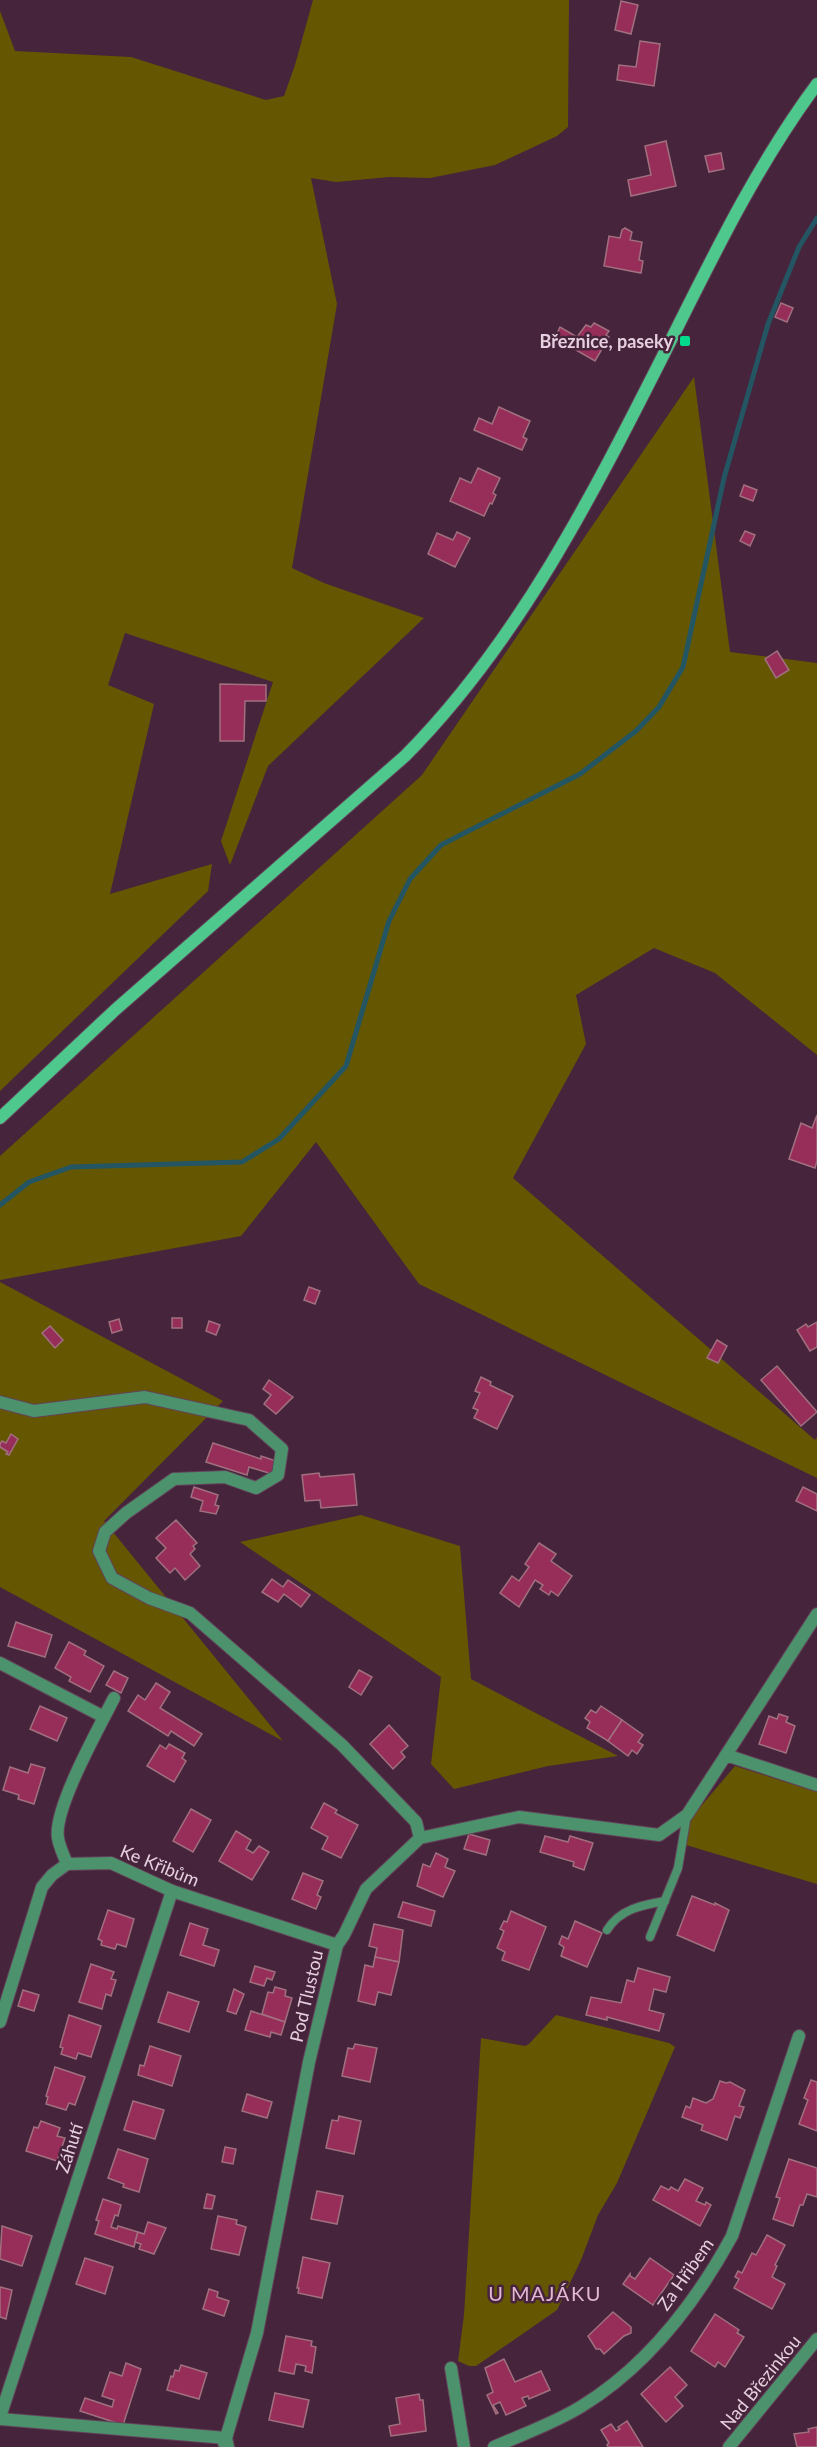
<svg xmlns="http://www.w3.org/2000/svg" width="817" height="2447" font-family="Lato,sans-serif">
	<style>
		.green { fill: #655702 }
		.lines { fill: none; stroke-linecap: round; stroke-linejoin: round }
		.stream { stroke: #235563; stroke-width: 5 }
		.building { fill: #972e5a; stroke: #a0707f; stroke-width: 1.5 }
		.service-casing { stroke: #634359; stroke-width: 10 }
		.minor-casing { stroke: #634359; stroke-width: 14 }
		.secondary-casing { stroke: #634359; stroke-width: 14 }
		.service { stroke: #4b926d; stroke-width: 8 }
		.minor { stroke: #4b926d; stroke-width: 12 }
		.secondary { stroke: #4fc88d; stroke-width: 12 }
		.poi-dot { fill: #01d98b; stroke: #46243c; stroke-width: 2 }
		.labels { text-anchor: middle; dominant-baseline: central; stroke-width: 5; stroke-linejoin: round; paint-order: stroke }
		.poi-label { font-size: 18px; font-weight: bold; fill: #e6cfde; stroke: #46243c; text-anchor: end }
		.street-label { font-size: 18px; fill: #e6cfde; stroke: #46243c }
		.neighbourhood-label { font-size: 20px; letter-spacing: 1.5px; fill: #e3b7d4; stroke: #46243c }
	</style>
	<rect width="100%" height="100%" fill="#46243c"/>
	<g class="green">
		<polygon points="313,0 569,0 568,127 557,136 495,165 430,178 389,177 336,182 311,178 337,304 292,568 324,583 424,618 268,766 230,865 221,841 273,682 125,633 108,685 154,704 110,894 212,864 208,891 0,1091 0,11 15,51 131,57 266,100 284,96 295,65"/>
		<polygon points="694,377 730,652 817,663 817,1055 715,973 654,948 576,995 586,1044 513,1178 815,1440 817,1437 817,1478 419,1284 316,1142 241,1236 0,1280 0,1156 422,775"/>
		<polygon points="0,1282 223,1401 104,1521 283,1741 0,1587"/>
		<polygon points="361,1515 460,1546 471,1679 618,1756 548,1766 454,1789 431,1764 441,1677 240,1542"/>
		<polygon points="735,1766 817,1792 817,1884 686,1845 691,1818"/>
		<polygon points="556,2015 669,2043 675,2047 617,2183 598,2215 581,2260 557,2310 476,2366 469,2366 458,2361 464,2315 481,2038 525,2046 529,2044"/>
	</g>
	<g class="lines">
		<polyline class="stream" points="0,1205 29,1182 71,1167 242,1162 279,1139 346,1066 389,921 410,879 441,845 580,774 636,731 659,707 683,667 724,478 768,324 799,247 817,218"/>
	</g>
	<g class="building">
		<polygon points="621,1 638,5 631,34 615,30"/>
		<polygon points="640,41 660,44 654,86 617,80 619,65 636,67"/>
		<polygon points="666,141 676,186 631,196 628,180 651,175 645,146"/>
		<polygon points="721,153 724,169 709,172 705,156"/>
		<polygon points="625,228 632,232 630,240 642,242 639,260 643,261 641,273 604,266 609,236 620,238 622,230"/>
		<polygon points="781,303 793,308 787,322 775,317"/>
		<polygon points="594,323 609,331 606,335 609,337 595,361 555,338 560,327 577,337 586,325 591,327"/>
		<polygon points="499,407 530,421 523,437 527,439 522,450 474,430 479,418 492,424"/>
		<polygon points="478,468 500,478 493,493 496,495 492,504 490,503 484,516 450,501 460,478 471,483"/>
		<polygon points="744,485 757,490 753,501 740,496"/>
		<polygon points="745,531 755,535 750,546 740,541"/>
		<polygon points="457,532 470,538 455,567 428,554 437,533 453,540"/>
		<polygon points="777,651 789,670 776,678 765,659"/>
		<polygon points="220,684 266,685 266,701 245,701 244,741 220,741"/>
		<polygon points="817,1115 817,1161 815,1168 789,1159 801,1123 812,1128"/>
		<polygon points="309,1287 320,1291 315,1304 304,1300"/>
		<rect x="172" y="1318" width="10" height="10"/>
		<polygon points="119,1319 122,1330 112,1333 109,1322"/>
		<polygon points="209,1321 220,1325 216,1335 206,1331"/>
		<polygon points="817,1322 817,1347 810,1351 797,1330 806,1324 808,1327"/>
		<polygon points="50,1326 63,1340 55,1348 42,1333"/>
		<polygon points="717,1340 727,1346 718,1363 707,1358"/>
		<polygon points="777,1366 817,1412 801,1426 761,1380"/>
		<polygon points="481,1377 491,1382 490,1385 513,1396 497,1429 474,1418 478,1410 473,1408 480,1393 475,1391"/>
		<polygon points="269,1380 293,1397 276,1414 264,1404 271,1395 263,1389"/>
		<polygon points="11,1434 18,1439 9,1455 6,1454 8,1452 0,1447 0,1444 2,1441 6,1443"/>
		<polygon points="213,1443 261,1459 261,1456 276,1461 272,1474 249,1467 247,1475 206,1462"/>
		<polygon points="319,1473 320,1477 354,1474 357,1505 321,1508 320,1500 305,1501 302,1475"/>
		<polygon points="194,1487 218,1495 215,1505 219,1506 216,1514 200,1511 203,1501 191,1497"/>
		<polygon points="803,1487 817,1494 817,1511 796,1501"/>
		<polygon points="176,1520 197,1543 193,1546 195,1549 190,1554 200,1566 185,1580 175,1568 170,1573 156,1558 166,1548 156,1538"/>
		<polygon points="539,1543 556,1554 551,1561 572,1576 558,1596 551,1591 549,1595 540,1589 543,1585 535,1580 519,1607 500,1593 512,1576 519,1581 529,1567 525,1564"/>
		<polygon points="272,1579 283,1587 288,1580 310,1595 301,1607 284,1594 278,1602 262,1592"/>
		<polygon points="16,1622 52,1635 45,1657 8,1646"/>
		<polygon points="69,1642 86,1651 84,1655 104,1666 90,1692 69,1681 71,1677 55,1668"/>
		<polygon points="359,1670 372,1677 361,1695 349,1687"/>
		<polygon points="114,1671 128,1678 121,1693 106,1685"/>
		<polygon points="156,1683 170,1692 160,1708 202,1734 194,1746 171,1731 168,1736 128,1711 138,1695 145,1700"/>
		<polygon points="40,1706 67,1718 57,1741 30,1729"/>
		<polygon points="601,1706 622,1720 608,1741 587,1728 590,1722 585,1718 591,1710 596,1713"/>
		<polygon points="779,1714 788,1717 786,1722 795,1726 786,1753 759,1744 769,1716 777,1719"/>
		<polygon points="622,1720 643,1735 638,1742 643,1745 637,1754 632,1750 628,1756 608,1741"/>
		<polygon points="389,1725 408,1746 401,1752 405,1757 393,1769 370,1744"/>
		<polygon points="169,1744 185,1753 182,1758 186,1761 174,1782 147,1766 160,1745 166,1749"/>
		<polygon points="31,1764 45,1768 34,1804 18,1799 19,1795 3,1790 10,1767 28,1773"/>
		<polygon points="324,1803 337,1810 335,1813 358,1825 341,1858 322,1849 328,1837 311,1828"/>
		<polygon points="191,1809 211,1820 193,1852 173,1841"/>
		<polygon points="236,1831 251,1840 246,1849 253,1853 259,1846 269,1852 252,1880 219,1861"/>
		<polygon points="469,1834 490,1840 486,1855 464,1849"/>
		<polygon points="545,1836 568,1842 570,1836 593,1843 584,1870 573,1866 574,1862 540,1852"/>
		<polygon points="436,1853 448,1859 445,1867 455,1871 443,1897 417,1886 423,1864 430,1867"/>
		<polygon points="303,1873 323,1881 317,1895 321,1897 316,1909 292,1899"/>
		<polygon points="692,1896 715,1905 715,1903 729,1910 714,1951 677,1935"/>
		<polygon points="403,1902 435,1911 431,1926 398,1917"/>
		<polygon points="108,1910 134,1919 126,1947 117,1944 115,1949 101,1945 102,1941 98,1939"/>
		<polygon points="511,1911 546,1927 529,1970 502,1960 505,1952 497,1948 504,1931 500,1929 504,1921 507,1922"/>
		<polygon points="575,1921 602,1933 587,1967 561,1956 564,1947 559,1944 562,1936 568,1939"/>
		<polygon points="190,1923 208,1929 203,1945 219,1950 214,1966 180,1955"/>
		<polygon points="374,1924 403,1930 399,1962 375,1957 377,1948 369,1946"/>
		<polygon points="375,1957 399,1962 391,1995 378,1992 375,2005 358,2001 365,1965 373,1967"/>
		<polygon points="91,1964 114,1972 111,1979 116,1980 111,1996 106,1994 102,2009 79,2002"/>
		<polygon points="255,1966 275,1972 272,1980 267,1978 264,1986 250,1982"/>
		<polygon points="638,1968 670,1977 666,1992 654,1989 649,2010 664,2014 659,2031 607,2017 607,2020 586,2015 591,1997 621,2003 627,1980 634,1982"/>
		<polygon points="275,1987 286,1990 285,1996 292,1998 285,2022 262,2014 268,1992 273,1993"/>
		<polygon points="234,1989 244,1994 236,2014 227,2011"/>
		<polygon points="23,1990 39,1995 34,2011 18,2006"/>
		<polygon points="168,1992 199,2002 189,2032 158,2022"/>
		<polygon points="251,2011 285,2022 281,2035 271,2032 270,2037 245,2030"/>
		<polygon points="69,2015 101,2026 91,2057 78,2053 76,2059 61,2054 63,2048 60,2047"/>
		<polygon points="355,2044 377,2048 370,2082 342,2076 348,2048 353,2049"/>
		<polygon points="150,2046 181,2056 172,2086 138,2075 140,2065 144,2066"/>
		<polygon points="55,2067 85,2077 75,2105 69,2103 66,2110 46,2104 48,2097 46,2096"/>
		<polygon points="811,2080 817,2082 817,2131 799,2124 808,2100 804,2098"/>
		<polygon points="720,2081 726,2083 730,2082 745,2090 739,2106 744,2107 740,2118 735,2116 727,2140 701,2130 703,2125 682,2117 686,2106 690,2108 693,2098 706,2103 713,2099"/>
		<polygon points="247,2094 272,2102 267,2118 242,2111"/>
		<polygon points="133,2101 164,2110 155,2139 124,2130"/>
		<polygon points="339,2116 361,2121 354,2154 326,2148 332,2120 338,2121"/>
		<polygon points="41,2121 60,2128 57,2136 65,2138 57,2161 26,2151 34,2127 38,2128"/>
		<polygon points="225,2147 236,2149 233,2164 222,2162"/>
		<polygon points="118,2149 148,2159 139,2192 123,2187 124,2184 108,2178"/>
		<polygon points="789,2159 817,2168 817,2197 807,2194 803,2205 800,2205 793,2226 773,2219 780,2198 776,2197"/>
		<polygon points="685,2179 703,2188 696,2201 705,2205 706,2202 711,2205 700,2226 653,2200 661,2186 669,2190 671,2187 678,2191"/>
		<polygon points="317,2191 343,2196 337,2224 311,2219"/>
		<polygon points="207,2194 215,2196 212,2209 204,2208"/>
		<polygon points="103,2199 121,2205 118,2216 115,2215 111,2227 117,2229 118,2226 138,2232 134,2247 95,2234 99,2221 96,2220"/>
		<polygon points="218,2216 237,2220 236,2224 246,2227 239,2255 211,2249"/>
		<polygon points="148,2222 166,2228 154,2254 139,2249 141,2244 135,2242 138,2232 144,2234"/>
		<polygon points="2,2226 32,2236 22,2266 0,2259"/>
		<polygon points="767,2235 785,2245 775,2265 777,2266 772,2277 785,2284 772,2309 734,2288 739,2279 735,2277 738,2271 742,2273 752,2253 756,2255"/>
		<polygon points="303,2257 330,2263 322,2298 298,2293 299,2288 297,2288"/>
		<polygon points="85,2258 113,2267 105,2294 76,2284"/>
		<polygon points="650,2258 674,2275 653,2305 623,2284 630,2274 630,2276 635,2279"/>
		<polygon points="0,2287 12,2290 6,2319 0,2317"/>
		<polygon points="209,2289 218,2292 217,2297 229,2301 224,2316 203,2309"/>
		<polygon points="613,2312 631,2327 631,2333 624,2336 604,2354 600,2349 596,2349 588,2336"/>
		<polygon points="715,2314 739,2330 737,2333 744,2337 725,2367 718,2362 715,2367 691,2351"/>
		<polygon points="286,2336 312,2341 311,2346 316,2347 312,2373 305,2371 306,2366 296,2364 294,2374 279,2371"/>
		<polygon points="504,2359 515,2382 541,2371 550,2390 529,2399 528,2396 522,2398 526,2406 506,2415 500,2402 493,2405 498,2413 496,2414 487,2395 493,2392 485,2368"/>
		<polygon points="126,2363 141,2369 123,2425 80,2411 85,2398 112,2407 114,2400 102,2396 110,2372 122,2376"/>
		<polygon points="181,2365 207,2373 199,2399 167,2390 171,2376 173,2377 175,2370 179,2371"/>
		<polygon points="670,2367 687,2385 675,2397 683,2406 666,2422 641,2394"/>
		<polygon points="275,2393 309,2400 303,2427 269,2420"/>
		<polygon points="419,2394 420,2400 423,2400 426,2431 391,2436 389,2426 400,2424 396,2398"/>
		<polygon points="627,2421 643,2447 608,2447 607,2445 609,2443 601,2430 611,2424 616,2431 620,2429 618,2427"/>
		<polygon points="817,2427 817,2447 797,2447 794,2434 809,2432 808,2429"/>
	</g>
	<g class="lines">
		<defs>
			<g id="service">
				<path d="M607 1930C620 1909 642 1905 665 1901"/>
				<polyline points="650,1937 678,1868 687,1815"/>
			</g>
			<g id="minor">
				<polyline points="0,1402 34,1411 145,1397 249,1420 282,1449 278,1475 256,1488 225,1477 174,1479 126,1513 105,1532 99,1551 112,1578 149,1598 190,1613 342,1745 416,1822 420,1838"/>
				<polyline points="0,1663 104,1717"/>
				<polyline points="726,1755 817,1614"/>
				<path d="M67 1864C64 1856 59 1846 58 1838 53 1809 100 1726 114 1698"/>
				<polyline points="0,2022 42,1887 52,1875 67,1864 111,1863 172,1891 337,1945"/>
				<polyline points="451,2368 464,2447"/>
				<polyline points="0,2417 172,1891"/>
				<polyline points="0,2419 226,2438 224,2443"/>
				<polyline points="228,2447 226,2438 257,2333 309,2062 337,1945 344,1935 366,1889 420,1838 519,1817 659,1835 687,1815 726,1755 817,1785"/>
				<path d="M494 2447C523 2434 555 2423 582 2406 647 2366 696 2302 732 2236L799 2036"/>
				<polyline points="729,2447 817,2339"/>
			</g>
			<path id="secondary" d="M0 1118 115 1010 405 756C523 637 598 484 673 336 716 250 759 162 817 84"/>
		</defs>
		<use href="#service" class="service-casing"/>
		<use href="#minor" class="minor-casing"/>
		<use href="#secondary" class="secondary-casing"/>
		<use href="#service" class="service"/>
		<use href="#minor" class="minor"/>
		<use href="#secondary" class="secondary"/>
	</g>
	<rect class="poi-dot" x="679" y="335" width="12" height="12" rx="3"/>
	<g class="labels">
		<g class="poi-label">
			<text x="673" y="341">Březnice, paseky</text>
		</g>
		<g class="street-label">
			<text transform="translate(160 1865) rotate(22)">Ke Křibům</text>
			<text transform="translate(306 1996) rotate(-77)">Pod Tlustou</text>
			<text transform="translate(69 2148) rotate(-72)">Záhutí</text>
			<text transform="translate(685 2274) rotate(-55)">Za Hřibem</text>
			<text transform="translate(760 2382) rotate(-51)">Nad Březinkou</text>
		</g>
		<g class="neighbourhood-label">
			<text x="545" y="2293">U MAJÁKU</text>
		</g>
	</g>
</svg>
